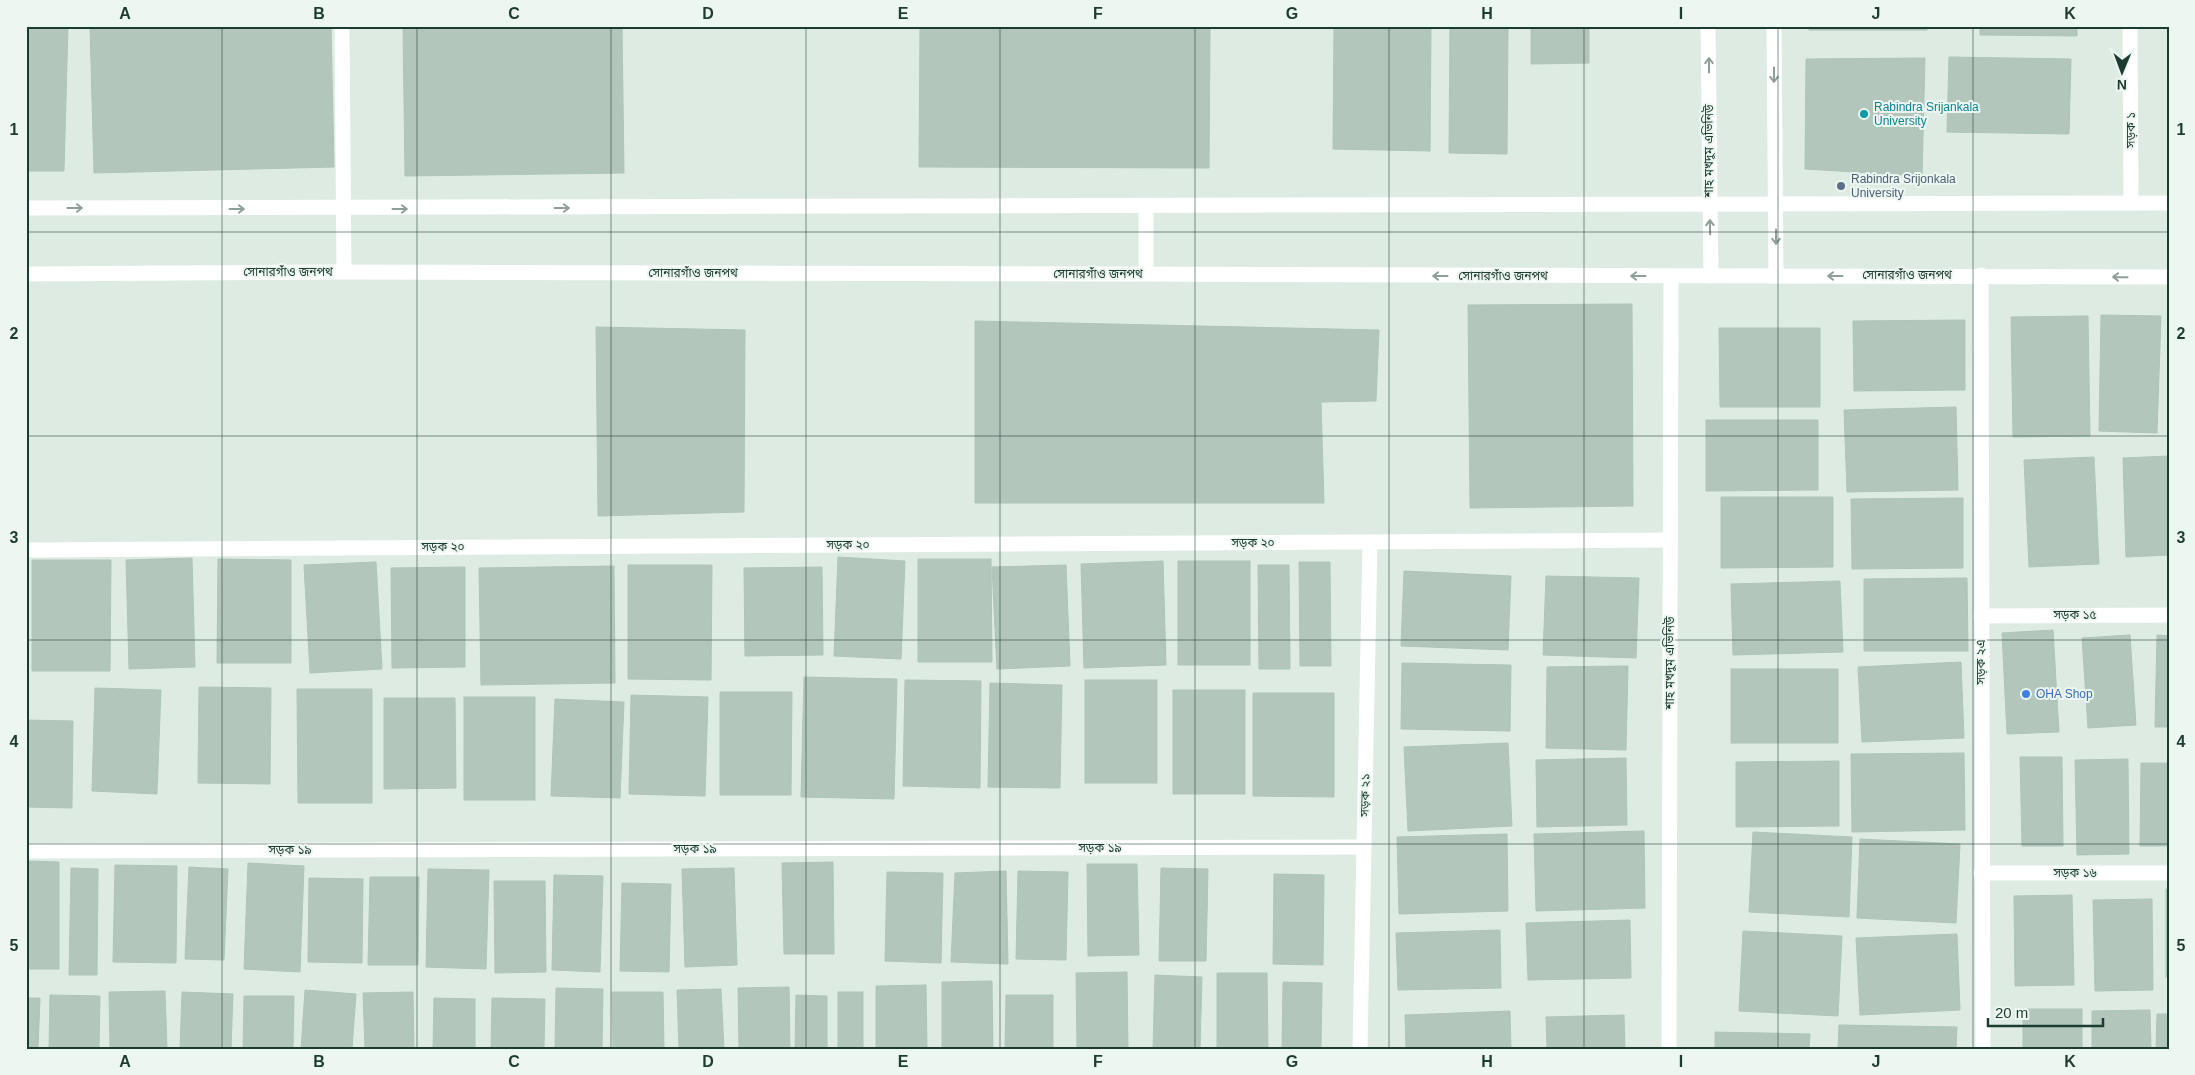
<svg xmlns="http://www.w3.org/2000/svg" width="2195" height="1075" font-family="Helvetica,'Noto Sans Bengali',sans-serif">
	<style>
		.building { fill: #b2c6bc; stroke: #afc5ba }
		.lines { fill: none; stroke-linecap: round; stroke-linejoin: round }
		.street { stroke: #fff; stroke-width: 15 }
		.secondary { stroke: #fff; stroke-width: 15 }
		.oneway { stroke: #8e9e98 }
		.grid { fill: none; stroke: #1d3c31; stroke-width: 1; stroke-opacity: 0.55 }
		.culture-dot { fill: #0f9aa8; stroke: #edf7f1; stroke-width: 2 }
		.service-dot { fill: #5c6f8a; stroke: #edf7f1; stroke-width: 2 }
		.shop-dot { fill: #3f7fe0; stroke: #edf7f1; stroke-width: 2 }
		.labels { text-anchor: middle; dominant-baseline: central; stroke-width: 4; stroke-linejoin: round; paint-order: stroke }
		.culture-label { font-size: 12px; fill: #0d838f; stroke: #edf7f1; text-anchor: start }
		.street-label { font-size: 12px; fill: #1d3c31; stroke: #edf7f1 }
		.service-label { font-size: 12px; fill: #4e5e75; stroke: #edf7f1; text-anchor: start }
		.shop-label { font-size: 12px; fill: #366cbe; stroke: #edf7f1; text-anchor: start }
		.neatline { fill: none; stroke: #1d3c31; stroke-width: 2 }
		.grid-label { font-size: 16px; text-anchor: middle; font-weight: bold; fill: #1d3c31 }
	</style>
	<rect width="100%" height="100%" fill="#ddebe3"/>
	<g class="building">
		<polygon points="26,26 68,26 64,171 26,171"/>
		<polygon points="90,26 331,26 334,167 94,173"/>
		<polygon points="403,26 622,26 624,173 405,176"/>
		<polygon points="920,26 1210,26 1209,168 919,167"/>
		<polygon points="1334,26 1431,26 1430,151 1333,149"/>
		<polygon points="1450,26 1508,26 1507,154 1449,153"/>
		<polygon points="1531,26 1589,26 1589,63 1531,64"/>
		<rect x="1809" y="26" width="118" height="4"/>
		<polygon points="1980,26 2077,26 2077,36 1980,35"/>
		<polygon points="1949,57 2071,59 2069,134 1947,132"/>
		<polygon points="1925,58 1922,176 1805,169 1806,59"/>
		<polygon points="1632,304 1633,506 1470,508 1468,305"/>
		<polygon points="2101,315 2161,316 2157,433 2099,431"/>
		<polygon points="2088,316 2090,436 2013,437 2011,317"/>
		<polygon points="1965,320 1965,390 1854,391 1853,321"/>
		<polygon points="975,321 1379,330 1376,401 1321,402 1324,503 975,503"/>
		<polygon points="596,327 745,330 744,512 598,516"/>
		<polygon points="1719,328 1820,328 1820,407 1720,407"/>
		<polygon points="1956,407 1958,490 1847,492 1844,410"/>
		<polygon points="1706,420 1818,420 1818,490 1706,491"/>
		<polygon points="2169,456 2169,555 2126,557 2123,458"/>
		<polygon points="2094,457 2099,564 2029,567 2024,460"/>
		<polygon points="1721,497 1833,497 1833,567 1721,568"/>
		<polygon points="1963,498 1963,568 1852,569 1851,499"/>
		<polygon points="838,557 905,561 901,659 834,656"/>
		<polygon points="192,558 195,667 129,669 126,560"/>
		<polygon points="218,559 291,560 291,663 217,663"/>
		<polygon points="918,559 991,559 992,662 918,662"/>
		<polygon points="32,560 111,560 110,671 32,671"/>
		<polygon points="1163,561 1166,665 1084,668 1081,564"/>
		<rect x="1178" y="561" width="72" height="104"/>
		<polygon points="376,562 382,669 310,673 304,565"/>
		<polygon points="1299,562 1330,562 1331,666 1300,666"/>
		<polygon points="628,565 712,565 711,680 628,679"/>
		<polygon points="1066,565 1070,666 997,669 992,567"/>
		<polygon points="1258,565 1289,565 1290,669 1259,669"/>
		<polygon points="614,566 615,683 481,685 479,568"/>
		<polygon points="465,567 465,667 392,668 391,568"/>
		<polygon points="822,567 823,655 745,656 744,568"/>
		<polygon points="1404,571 1511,576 1508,650 1401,646"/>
		<polygon points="1546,576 1639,578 1636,658 1543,655"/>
		<polygon points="1967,578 1968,651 1864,651 1864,579"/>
		<polygon points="1840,581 1843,652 1733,655 1731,584"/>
		<polygon points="2053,630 2059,732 2007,734 2002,633"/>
		<polygon points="2130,635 2136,725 2088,728 2082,638"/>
		<polygon points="2157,635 2169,636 2169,727 2155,727"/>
		<polygon points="1961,662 1964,738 1862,742 1858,667"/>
		<polygon points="1402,663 1511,665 1510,731 1401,729"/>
		<polygon points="1628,666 1626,750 1546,748 1547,667"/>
		<rect x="1731" y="669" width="107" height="74"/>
		<polygon points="804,677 897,679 894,799 801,797"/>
		<polygon points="905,680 981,681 980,788 903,786"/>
		<rect x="1085" y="680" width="72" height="103"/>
		<polygon points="990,683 1062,685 1060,788 988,787"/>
		<polygon points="199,687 271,688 270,784 198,783"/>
		<polygon points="95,688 161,690 157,794 92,791"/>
		<polygon points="297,689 372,689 372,803 298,803"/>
		<rect x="1173" y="690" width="72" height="104"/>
		<polygon points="720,692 792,692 791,795 720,795"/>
		<polygon points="1253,693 1334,693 1334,797 1253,796"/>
		<polygon points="631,695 708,697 705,796 629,794"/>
		<rect x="464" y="697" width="71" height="103"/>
		<polygon points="384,698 455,698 456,788 384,789"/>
		<polygon points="555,699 624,702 620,798 551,796"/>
		<polygon points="26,720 73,721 72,808 26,807"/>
		<polygon points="1508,743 1512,826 1408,831 1404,747"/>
		<polygon points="1964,753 1965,830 1852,832 1851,754"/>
		<polygon points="2020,757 2062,757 2063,846 2022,846"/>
		<polygon points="1626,758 1627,825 1537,827 1536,760"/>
		<polygon points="2128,759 2129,854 2077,855 2075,760"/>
		<polygon points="1839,761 1839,826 1736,827 1736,762"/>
		<polygon points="2141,763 2169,763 2169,846 2140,846"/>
		<polygon points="1644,831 1645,908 1536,911 1534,834"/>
		<polygon points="1753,832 1852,837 1849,917 1749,912"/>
		<polygon points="1507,834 1508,911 1399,914 1397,837"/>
		<polygon points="1860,839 1960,844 1956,923 1857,918"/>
		<polygon points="26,861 59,862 59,969 26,969"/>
		<polygon points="833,862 834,954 784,954 782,863"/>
		<polygon points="248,863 304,866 300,972 244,969"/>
		<polygon points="1087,864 1137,864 1139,955 1088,956"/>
		<polygon points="115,865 177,866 176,963 113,962"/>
		<polygon points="189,867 228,869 224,960 185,959"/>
		<polygon points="71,868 98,869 97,975 69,975"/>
		<polygon points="734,868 737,965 685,967 682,869"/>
		<polygon points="1161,868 1208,869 1206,961 1159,961"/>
		<polygon points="428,869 489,870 486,969 426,967"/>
		<polygon points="1006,871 1008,964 951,962 955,873"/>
		<polygon points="1018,871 1068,872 1066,960 1016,959"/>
		<polygon points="887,872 943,873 941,963 885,961"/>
		<polygon points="1274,874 1324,875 1323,965 1273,964"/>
		<polygon points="554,875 603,876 600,972 552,970"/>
		<polygon points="370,877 419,877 418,965 368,965"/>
		<polygon points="309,878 363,879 362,963 308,962"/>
		<polygon points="494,881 545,881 546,972 495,973"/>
		<polygon points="622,883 671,884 669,972 620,971"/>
		<rect x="2166" y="889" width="3" height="88"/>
		<polygon points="2072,895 2074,985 2015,986 2014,896"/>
		<polygon points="2152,899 2153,990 2095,991 2093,900"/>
		<polygon points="1630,920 1631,978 1528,980 1526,923"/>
		<polygon points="1500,930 1501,988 1398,990 1396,933"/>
		<polygon points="1743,931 1842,936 1838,1016 1739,1011"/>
		<polygon points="1957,934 1960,1010 1860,1015 1856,938"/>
		<polygon points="1127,972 1128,1049 1077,1049 1076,973"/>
		<polygon points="1217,973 1267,973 1268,1049 1217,1049"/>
		<polygon points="1155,975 1202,977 1200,1049 1153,1049"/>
		<polygon points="992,981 993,1049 942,1049 942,982"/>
		<polygon points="1283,982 1322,983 1321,1049 1282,1049"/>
		<polygon points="926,985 927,1049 876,1049 876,986"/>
		<polygon points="789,987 790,1049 739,1049 738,988"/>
		<polygon points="556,988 603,989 602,1049 555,1049"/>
		<polygon points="721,989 724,1049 679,1049 677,990"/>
		<polygon points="305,990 356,994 352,1049 301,1049"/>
		<polygon points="165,991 167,1049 110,1049 109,992"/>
		<polygon points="182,992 233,994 231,1049 180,1049"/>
		<polygon points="413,992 414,1049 365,1049 363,993"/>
		<polygon points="612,992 663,992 664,1049 613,1049"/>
		<rect x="838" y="992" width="25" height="57"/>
		<polygon points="50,995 100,996 99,1049 49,1049"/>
		<polygon points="796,995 827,996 827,1049 795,1049"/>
		<polygon points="1006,995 1053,995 1053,1049 1005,1049"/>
		<polygon points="244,996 294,996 293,1049 243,1049"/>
		<polygon points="26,998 40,998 38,1049 26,1049"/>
		<polygon points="434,998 475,999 475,1049 433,1049"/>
		<polygon points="492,998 545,999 544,1049 491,1049"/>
		<rect x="2023" y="1009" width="59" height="40"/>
		<polygon points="2150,1010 2151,1049 2092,1049 2092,1011"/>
		<polygon points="1510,1011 1511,1049 1406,1049 1405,1015"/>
		<polygon points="2157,1014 2169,1014 2169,1049 2156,1049"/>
		<polygon points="1624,1015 1625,1049 1547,1049 1546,1017"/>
		<polygon points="1839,1025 1957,1027 1956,1049 1838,1049"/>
		<polygon points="1715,1032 1810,1034 1809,1049 1715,1049"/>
	</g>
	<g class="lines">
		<g class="street">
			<polyline points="342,26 344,272"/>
			<polyline points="2130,26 2131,203"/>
			<polyline points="1981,275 1983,1049"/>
			<polyline points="26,550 1670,540"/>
			<polyline points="1981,616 2169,615"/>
			<polyline points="26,851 1364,847"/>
			<polyline points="1981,873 2169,873"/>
			<polyline points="1360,1049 1370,542"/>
		</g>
		<g class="secondary">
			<polyline points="1708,26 1711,276"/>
			<polyline points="1774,26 1776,276"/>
			<polyline points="1146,206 1146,274"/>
			<polyline points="26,208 2169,203"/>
			<polyline points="26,274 344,272 2169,277"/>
			<polyline points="1669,1049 1671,277"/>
		</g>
	</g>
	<defs><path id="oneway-shaft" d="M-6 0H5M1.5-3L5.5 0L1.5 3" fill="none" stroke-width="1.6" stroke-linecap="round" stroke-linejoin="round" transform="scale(1.25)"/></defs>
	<g class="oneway">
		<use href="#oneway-shaft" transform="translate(1709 65) rotate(-90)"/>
		<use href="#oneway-shaft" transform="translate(1774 75) rotate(90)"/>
		<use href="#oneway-shaft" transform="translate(75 208)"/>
		<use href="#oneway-shaft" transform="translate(562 208)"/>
		<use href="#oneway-shaft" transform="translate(237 209)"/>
		<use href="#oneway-shaft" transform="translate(400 209)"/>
		<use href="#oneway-shaft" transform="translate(1710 227) rotate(-91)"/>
		<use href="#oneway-shaft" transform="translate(1776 237) rotate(90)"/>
		<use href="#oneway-shaft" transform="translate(1440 276) rotate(-180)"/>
		<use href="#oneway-shaft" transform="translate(1638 276) rotate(-180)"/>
		<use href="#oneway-shaft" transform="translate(1835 276) rotate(180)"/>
		<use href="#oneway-shaft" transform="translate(2120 277) rotate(-179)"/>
	</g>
	<path class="grid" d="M222 26V1049M417 26V1049M611 26V1049M806 26V1049M1000 26V1049M1195 26V1049M1389 26V1049M1584 26V1049M1778 26V1049M1973 26V1049M26 232H2169M26 436H2169M26 640H2169M26 844H2169"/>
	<circle class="culture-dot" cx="1864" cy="114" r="5"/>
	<circle class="service-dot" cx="1841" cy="186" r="5"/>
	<circle class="shop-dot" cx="2026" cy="694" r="5"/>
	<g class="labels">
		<g class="culture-label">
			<text x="1874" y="107">Rabindra Srijankala<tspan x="1874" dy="14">University</tspan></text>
		</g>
		<g class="street-label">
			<text transform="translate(2131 130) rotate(-90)">সড়ক ১</text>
			<text transform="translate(1709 151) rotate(-90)">শাহ মখদুম এভিনিউ</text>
			<text x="288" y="272">সোনারগাঁও জনপথ</text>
			<text x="693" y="273">সোনারগাঁও জনপথ</text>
			<text x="1098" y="274">সোনারগাঁও জনপথ</text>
			<text x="1907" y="275">সোনারগাঁও জনপথ</text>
			<text x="1503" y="276">সোনারগাঁও জনপথ</text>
			<text x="1253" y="543">সড়ক ২০</text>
			<text x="848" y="545">সড়ক ২০</text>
			<text x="443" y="547">সড়ক ২০</text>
			<text x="2075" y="615">সড়ক ১৫</text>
			<text transform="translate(1981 662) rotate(-90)">সড়ক ২এ</text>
			<text transform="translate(1670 663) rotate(-90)">শাহ মখদুম এভিনিউ</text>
			<text transform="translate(1365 795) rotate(-89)">সড়ক ২১</text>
			<text x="1100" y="848">সড়ক ১৯</text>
			<text x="695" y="849">সড়ক ১৯</text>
			<text x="290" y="850">সড়ক ১৯</text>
			<text x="2075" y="873">সড়ক ১৬</text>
		</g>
		<g class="service-label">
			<text x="1851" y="179">Rabindra Srijonkala<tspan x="1851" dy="14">University</tspan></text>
		</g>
		<g class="shop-label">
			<text x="2036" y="694">OHA Shop</text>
		</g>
	</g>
	<rect width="2195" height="1075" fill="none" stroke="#edf7f1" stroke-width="55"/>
	<g transform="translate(2122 72) rotate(181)" stroke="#edf7f1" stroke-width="4" paint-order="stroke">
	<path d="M0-4L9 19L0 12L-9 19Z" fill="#1d3c31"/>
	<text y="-8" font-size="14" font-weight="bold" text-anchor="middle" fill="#1d3c31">N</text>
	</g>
	<path d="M1988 1018v8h115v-8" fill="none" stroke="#1d3c31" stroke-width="2.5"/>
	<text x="1995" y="1018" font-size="15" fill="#1d3c31" stroke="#edf7f1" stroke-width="4" paint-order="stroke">20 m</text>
	<rect x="28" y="28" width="2140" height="1020" class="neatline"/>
	<g class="grid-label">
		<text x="125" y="19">A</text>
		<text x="319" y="19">B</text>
		<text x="514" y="19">C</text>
		<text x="708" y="19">D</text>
		<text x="903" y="19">E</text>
		<text x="1098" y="19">F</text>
		<text x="1292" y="19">G</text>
		<text x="1487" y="19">H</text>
		<text x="1681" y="19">I</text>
		<text x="1876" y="19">J</text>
		<text x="2070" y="19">K</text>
		<text x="14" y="135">1</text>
		<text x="2181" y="135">1</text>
		<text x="14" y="339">2</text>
		<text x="2181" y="339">2</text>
		<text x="14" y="543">3</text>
		<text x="2181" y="543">3</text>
		<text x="14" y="747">4</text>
		<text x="2181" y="747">4</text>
		<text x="14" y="951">5</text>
		<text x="2181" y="951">5</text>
		<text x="125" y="1067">A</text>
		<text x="319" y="1067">B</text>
		<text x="514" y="1067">C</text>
		<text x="708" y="1067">D</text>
		<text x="903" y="1067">E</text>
		<text x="1098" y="1067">F</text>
		<text x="1292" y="1067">G</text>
		<text x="1487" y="1067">H</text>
		<text x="1681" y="1067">I</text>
		<text x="1876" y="1067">J</text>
		<text x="2070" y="1067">K</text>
	</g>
</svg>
